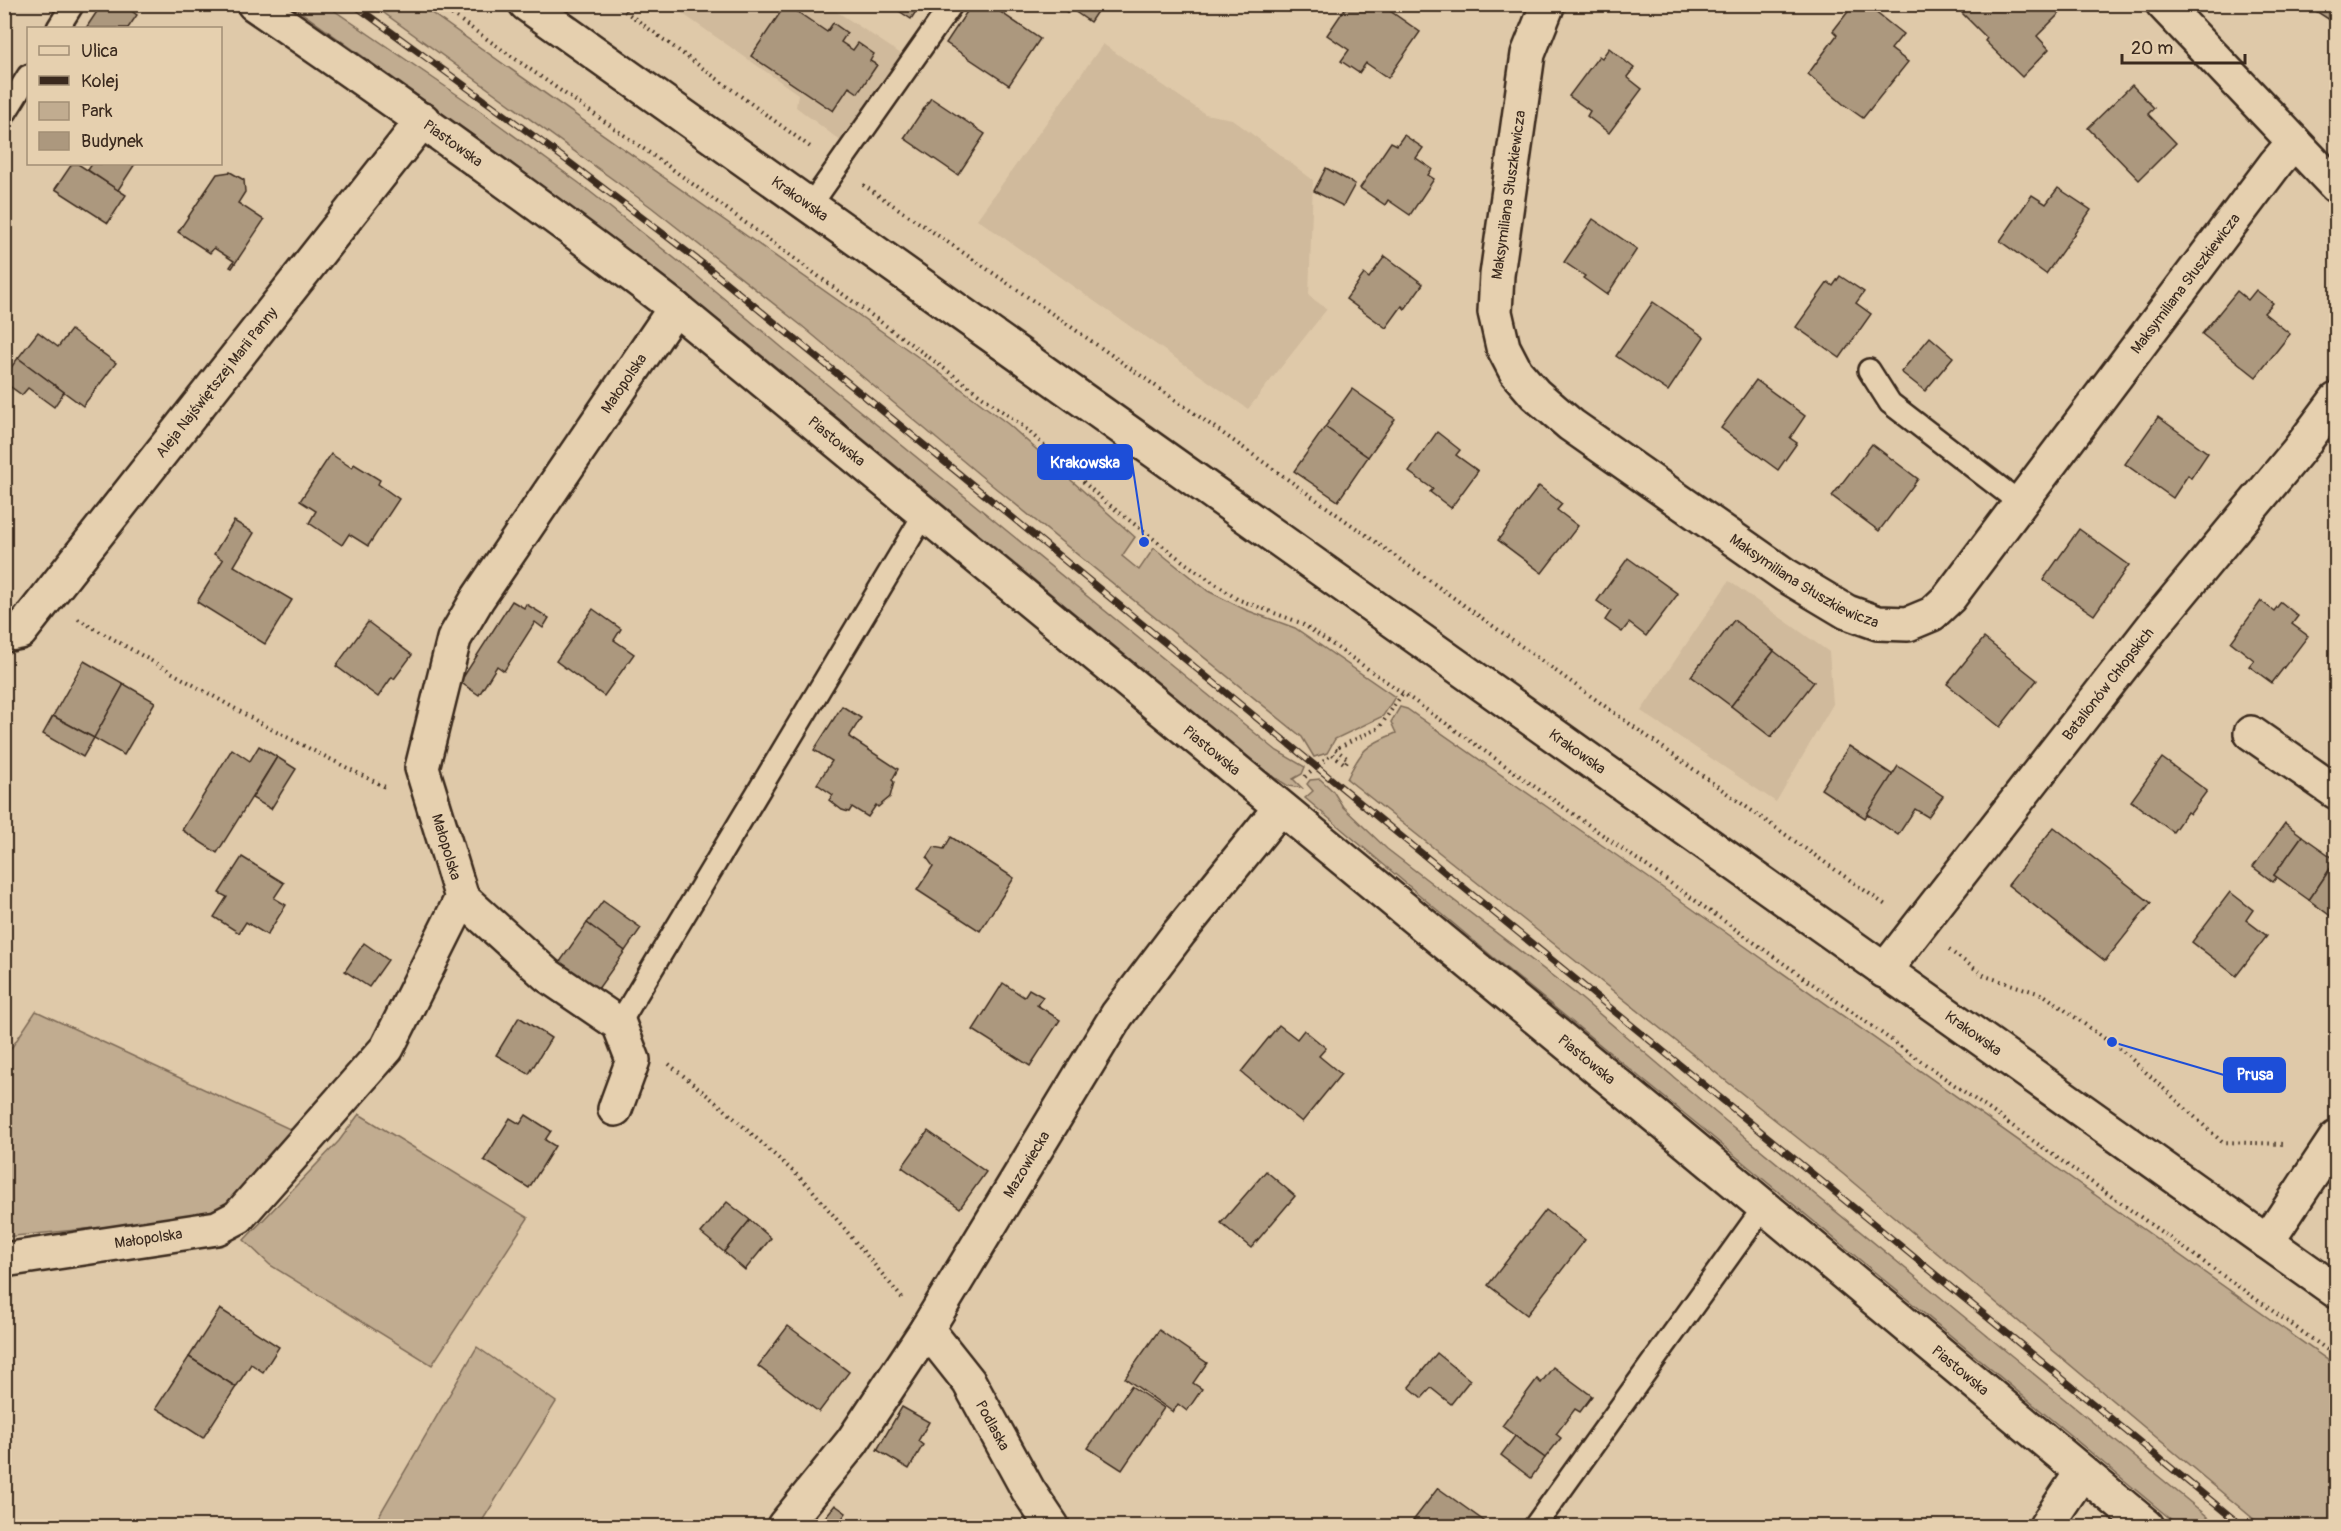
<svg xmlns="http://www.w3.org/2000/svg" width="2341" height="1531" font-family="Pangolin,sans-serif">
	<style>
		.built { fill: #d0ba9c }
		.green { fill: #c1ac90; stroke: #7e6b57; stroke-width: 1.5 }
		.building { fill: #ac987e; stroke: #3b2a1e; stroke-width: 1.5 }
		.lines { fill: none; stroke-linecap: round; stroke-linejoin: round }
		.lane-casing { stroke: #3b2a1e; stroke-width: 26 }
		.street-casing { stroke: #3b2a1e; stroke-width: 38 }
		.secondary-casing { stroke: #3b2a1e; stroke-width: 38 }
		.path { stroke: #3b2a1e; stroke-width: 4; stroke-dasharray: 1.5 4.5; stroke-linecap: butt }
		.lane { stroke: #e6d0af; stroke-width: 21 }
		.street { stroke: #e6d0af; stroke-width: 33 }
		.secondary { stroke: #e6d0af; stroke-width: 33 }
		.rail-casing { stroke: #3b2a1e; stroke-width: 7 }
		.rail { stroke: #e6d0af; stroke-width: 4.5; stroke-dasharray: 14; stroke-linecap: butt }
		.labels { text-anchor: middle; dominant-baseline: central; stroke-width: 4.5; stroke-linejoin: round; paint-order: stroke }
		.street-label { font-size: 15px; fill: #3b2a1e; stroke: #e6d0af }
		.leader { fill: none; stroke: #1d4ed8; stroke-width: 2 }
		.callout-dot { fill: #1d4ed8; stroke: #e6d0af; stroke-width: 2 }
		.callout { fill: #1d4ed8; stroke: #1d4ed8; stroke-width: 2 }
		.callout-label { font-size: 16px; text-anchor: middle; font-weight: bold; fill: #fff }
	</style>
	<rect width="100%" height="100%" fill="#dfc9a9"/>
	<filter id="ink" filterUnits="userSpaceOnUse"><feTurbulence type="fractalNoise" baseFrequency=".0167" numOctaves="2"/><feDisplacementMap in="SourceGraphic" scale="12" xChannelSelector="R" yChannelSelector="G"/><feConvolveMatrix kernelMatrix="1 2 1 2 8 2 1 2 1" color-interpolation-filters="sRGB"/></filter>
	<g filter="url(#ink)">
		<g class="built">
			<polygon points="670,5 827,5 904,56 842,142 796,107 798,94"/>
			<polygon points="1103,44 1205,114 1232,119 1313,180 1309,296 1327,309 1248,409 977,219"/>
			<polygon points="1729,581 1829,652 1833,704 1776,802 1641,711"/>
		</g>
		<g class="green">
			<polygon points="291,5 326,5 465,100 579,183 697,276 785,350 1277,751 1305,767 1302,774 1293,779 1302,788 1288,786 1268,773 731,330 505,158"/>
			<polygon points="373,5 420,5 928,364 1008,424 1135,537 1122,556 1139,570 1154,548 1208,591 1246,610 1295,628 1395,697 1383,716 1335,739 1327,753 1314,757 1302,737 993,486 802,326 651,207"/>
			<path d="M1400 707 1407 709 1646 876 2336 1366V1526H2262L1843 1174 1347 779C1361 750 1366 745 1396 733L1391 722Z"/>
			<polygon points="1320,779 1333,791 1343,807 1387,849 1576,994 1716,1113 2219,1526 2179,1526 1697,1124 1494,958 1305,798 1313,791 1307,784 1310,780"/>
			<polygon points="36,1011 294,1131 229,1207 186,1219 5,1237 4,1059"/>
			<polygon points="359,1114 528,1218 432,1365 270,1265 244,1240 339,1141"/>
			<polygon points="477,1347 556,1402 479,1526 373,1526"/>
		</g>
		<g class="building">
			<polygon points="102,4 122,4 137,15 128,28 86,28"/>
			<polygon points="711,4 723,4 719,10"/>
			<polygon points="786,4 827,32 833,23 847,33 841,42 853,50 858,43 874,54 870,61 877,65 858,93 849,87 833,111 751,56"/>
			<polygon points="894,4 921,4 911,19 893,7"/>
			<polygon points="972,4 1003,4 999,11 1040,39 1009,85 946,43"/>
			<polygon points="1056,4 1102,4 1090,22 1071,9 1068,13"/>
			<polygon points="1348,4 1380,4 1420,32 1388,78 1366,63 1359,73 1341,61 1349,50 1327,35"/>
			<polygon points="1854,4 1865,4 1903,34 1891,49 1908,62 1863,118 1843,104 1808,74 1837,35 1833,31"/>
			<polygon points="1971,4 2051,4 2060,13 2037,36 2049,49 2022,77 1985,41 1987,38 1962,13"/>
			<polygon points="2313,4 2336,4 2336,17 2333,22 2311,8"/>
			<polygon points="1609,48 1634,68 1627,77 1642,89 1609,133 1587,116 1590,111 1569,96 1599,56 1602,58"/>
			<polygon points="2132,85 2154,108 2148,114 2176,143 2139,180 2088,128"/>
			<polygon points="931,98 985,134 958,175 904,138"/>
			<polygon points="1404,135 1423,148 1416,158 1432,169 1428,175 1434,179 1410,215 1388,200 1385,205 1360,188 1391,142 1397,145"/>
			<polygon points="72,164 78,164 126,195 108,223 55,189"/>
			<polygon points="92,164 135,164 118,190 88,170"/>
			<polygon points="1326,168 1355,184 1343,206 1314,191"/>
			<polygon points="230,172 244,180 245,192 238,203 264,220 232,268 230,267 234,261 214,248 210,253 178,232 217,174"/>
			<polygon points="2058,188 2091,210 2046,274 2000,241 2032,195 2046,204"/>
			<polygon points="1593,219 1637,249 1607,295 1583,278 1585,276 1564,262"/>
			<polygon points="1385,256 1423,284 1405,309 1402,306 1386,328 1346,299 1364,274 1369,278"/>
			<polygon points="1840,276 1864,292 1856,303 1871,314 1840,358 1796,327 1828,282 1833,286"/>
			<polygon points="2256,290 2273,303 2264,313 2290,334 2256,377 2202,334 2237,291 2248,300"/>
			<polygon points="1653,302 1704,337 1668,391 1616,356"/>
			<polygon points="71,330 116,363 83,406 18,358 38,332 58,347"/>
			<polygon points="1930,337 1953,357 1925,391 1901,372"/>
			<polygon points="18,358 64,392 54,407 28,388 22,395 4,382 4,377"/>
			<polygon points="1756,380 1805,416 1790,438 1797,443 1778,470 1721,428"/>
			<polygon points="1352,389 1395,419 1368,457 1325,427"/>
			<polygon points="2158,417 2208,453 2191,478 2188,475 2173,498 2125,464"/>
			<polygon points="1325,427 1368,457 1338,501 1294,471"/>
			<polygon points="1437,432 1460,450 1456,455 1478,471 1451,508 1430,492 1433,489 1409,472"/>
			<polygon points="1872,444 1918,479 1879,531 1832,496"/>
			<polygon points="331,454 352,468 354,464 380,480 378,484 399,499 368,546 349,534 342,545 309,523 316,511 300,501"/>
			<polygon points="1539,486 1562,504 1557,510 1578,526 1542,573 1498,540"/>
			<polygon points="234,521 254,533 234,566 292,600 265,644 197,602 223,560 214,554"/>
			<polygon points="2079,529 2129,565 2094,615 2043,580"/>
			<polygon points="1628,558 1678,594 1646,636 1629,623 1622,632 1605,620 1611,611 1597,601"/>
			<polygon points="512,601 524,608 526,604 549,618 543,628 535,622 504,671 497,666 479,695 460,682"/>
			<polygon points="2261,601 2274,611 2281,602 2298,616 2292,624 2308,636 2272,683 2249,666 2254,660 2231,642"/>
			<polygon points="593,609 621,629 614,640 634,654 604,696 556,661"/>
			<polygon points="1734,620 1774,651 1731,706 1691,676"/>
			<polygon points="368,622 412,655 394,679 392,677 378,697 336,666"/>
			<polygon points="1984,638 2037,680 2000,727 1947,684"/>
			<polygon points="1774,651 1814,682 1771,737 1731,706"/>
			<polygon points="84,661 124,684 94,738 53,716"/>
			<polygon points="124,684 155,702 124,755 94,738"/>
			<polygon points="842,706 861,718 849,737 898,769 892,780 894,782 890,797 878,807 876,805 868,817 852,807 849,812 842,810 829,800 833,795 817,784 832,761 814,750"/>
			<polygon points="53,716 94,738 83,757 43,734"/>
			<polygon points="259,746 277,757 217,853 182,830 232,749 250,761"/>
			<polygon points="1849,746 1893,775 1865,818 1821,789"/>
			<polygon points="277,757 296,769 271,809 252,798"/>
			<polygon points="2162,758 2207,791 2190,814 2187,812 2173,832 2131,801"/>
			<polygon points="1898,766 1943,796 1928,817 1915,809 1898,835 1867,814"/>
			<polygon points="2285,823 2302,836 2274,875 2277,877 2273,882 2253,867"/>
			<polygon points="2054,827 2151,903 2105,961 2008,885"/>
			<polygon points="2302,836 2336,860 2309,900 2274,875"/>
			<polygon points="951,837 1014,878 980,931 917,890 933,866 927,858 934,847 944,849"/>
			<polygon points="242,857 284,883 274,898 286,905 267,935 246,922 239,933 214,917 227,897 219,893"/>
			<polygon points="2336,860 2336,920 2309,900"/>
			<polygon points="2230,892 2253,910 2246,920 2267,936 2236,976 2192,942"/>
			<polygon points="603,901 641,928 625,951 587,923"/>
			<polygon points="587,923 625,951 593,996 555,969"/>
			<polygon points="364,943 388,960 369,987 345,971"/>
			<polygon points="1003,983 1024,997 1029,989 1043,997 1037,1005 1060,1020 1030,1066 973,1030"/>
			<polygon points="519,1017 551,1038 529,1074 496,1055"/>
			<polygon points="1279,1025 1297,1039 1304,1030 1326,1048 1319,1056 1341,1074 1302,1122 1241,1072"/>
			<polygon points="526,1115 551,1131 545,1140 555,1146 529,1188 484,1160 510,1118 520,1124"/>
			<polygon points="928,1131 986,1172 960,1208 902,1167"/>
			<polygon points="1266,1171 1295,1196 1251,1248 1221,1223"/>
			<polygon points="727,1202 750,1220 724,1252 701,1233"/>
			<polygon points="1546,1210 1585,1240 1527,1315 1488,1285"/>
			<polygon points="750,1220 771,1238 745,1270 724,1252"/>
			<polygon points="220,1309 279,1347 263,1372 251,1364 236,1387 189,1357"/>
			<polygon points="788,1326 849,1372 819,1412 758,1366"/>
			<polygon points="1159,1330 1207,1363 1193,1383 1202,1389 1187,1411 1178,1404 1173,1412 1125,1378"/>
			<polygon points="1437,1353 1470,1380 1451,1404 1431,1388 1422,1398 1409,1387"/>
			<polygon points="189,1357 236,1387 203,1438 156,1408"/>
			<polygon points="1553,1367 1592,1396 1580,1412 1575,1409 1556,1434 1561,1438 1545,1458 1502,1426 1537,1379 1541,1383"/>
			<polygon points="1131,1386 1164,1408 1122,1470 1088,1448"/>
			<polygon points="902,1407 929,1422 918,1441 923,1445 909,1469 877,1450"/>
			<polygon points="1515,1436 1545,1458 1531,1478 1501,1455"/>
			<polygon points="1438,1488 1491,1526 1409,1526"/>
			<polygon points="835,1505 846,1513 841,1520 850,1526 818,1526"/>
		</g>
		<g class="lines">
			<defs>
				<g id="lane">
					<polyline points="58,28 73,4"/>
					<polyline points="4,115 28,76"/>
					<polyline points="810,206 952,4"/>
					<polyline points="1869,370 1890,403 2020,503"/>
					<polyline points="619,1024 925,513"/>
					<polyline points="1535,1526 1764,1207"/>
				</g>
				<g id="street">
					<path id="s1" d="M254 4C397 102 538 202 675 308L1671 1129 2147 1526"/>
					<path id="s2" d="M1548 4 1528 54 1497 275 1495 312 1503 347 1516 372 1535 394 1571 425 1785 575 1847 612 1878 623 1908 624 1932 614 1949 598 2276 163 2294 142"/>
					<polyline points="2163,4 2336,186"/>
					<path id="s3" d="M4 635 20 632 423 120"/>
					<polyline points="2251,733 2336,792"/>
					<polyline points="462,898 547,975 619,1024 633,1060 615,1109"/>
					<path id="s4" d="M1884 971 2158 620 2298 451 2336 400"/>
					<polyline points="2267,1242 2336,1138"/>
					<path id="s5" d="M4 1260 217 1228 238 1217 387 1048 462 898 422 768 454 639 478 598 675 308"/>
					<path id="s6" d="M927 1329 969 1382 1028 1490 1052 1526"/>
					<path id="s7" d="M784 1526 852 1442 927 1329 1117 1015 1179 933 1280 808"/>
					<polyline points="2046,1526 2082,1472"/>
				</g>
				<g id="secondary">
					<path id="s8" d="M526 4 2336 1291"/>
				</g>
			</defs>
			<use href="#lane" class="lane-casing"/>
			<use href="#street" class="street-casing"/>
			<use href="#secondary" class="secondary-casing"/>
			<g class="path">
				<polyline points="437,4 668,166 1024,427 1103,500 1185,563 1237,599 1301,623 1403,693 2336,1356"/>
				<polyline points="615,4 813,149"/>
				<path d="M863 185C1210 417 1545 667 1887 906"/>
				<polyline points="78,619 269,728 387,788"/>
				<polyline points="1305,777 1332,754 1345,764 1348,759 1335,749 1379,728 1403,693"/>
				<polyline points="1949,950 1985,976 2044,995 2126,1054 2222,1142 2285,1144"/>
				<polyline points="669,1064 724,1109 809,1186 902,1298"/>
			</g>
			<use href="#lane" class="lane"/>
			<use href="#street" class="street"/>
			<use href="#secondary" class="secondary"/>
			<defs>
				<polyline id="rail" points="353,4 561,156 707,267 2242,1526"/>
			</defs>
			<use href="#rail" class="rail-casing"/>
			<use href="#rail" class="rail"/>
		</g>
	</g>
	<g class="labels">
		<g class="street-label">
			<text stroke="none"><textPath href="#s1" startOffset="243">Piastowska</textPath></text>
			<text transform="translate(1509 195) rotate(-82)">Maksymiliana Słuszkiewicza</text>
			<text stroke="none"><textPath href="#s8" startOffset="336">Krakowska</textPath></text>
			<text stroke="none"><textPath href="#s2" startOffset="1294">Maksymiliana Słuszkiewicza</textPath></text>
			<text stroke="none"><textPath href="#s3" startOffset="334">Aleja Najświętszej Marii Panny</textPath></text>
			<text stroke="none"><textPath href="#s5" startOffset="1208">Małopolska</textPath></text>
			<text stroke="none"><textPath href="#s1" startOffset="729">Piastowska</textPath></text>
			<text stroke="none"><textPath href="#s2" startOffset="736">Maksymiliana Słuszkiewicza</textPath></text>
			<text stroke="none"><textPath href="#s4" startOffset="364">Batalionów Chłopskich</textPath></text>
			<text stroke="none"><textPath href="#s1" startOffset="1215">Piastowska</textPath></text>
			<text stroke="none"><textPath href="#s8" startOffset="1290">Krakowska</textPath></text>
			<text transform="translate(446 847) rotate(73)">Małopolska</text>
			<text stroke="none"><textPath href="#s8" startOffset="1776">Krakowska</textPath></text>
			<text stroke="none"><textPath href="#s1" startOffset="1701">Piastowska</textPath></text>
			<text stroke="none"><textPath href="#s7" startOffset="436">Mazowiecka</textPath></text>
			<text stroke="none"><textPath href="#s5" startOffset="146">Małopolska</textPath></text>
			<text stroke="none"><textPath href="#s1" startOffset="2187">Piastowska</textPath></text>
			<text stroke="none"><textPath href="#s6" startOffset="117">Podlaska</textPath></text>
		</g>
	</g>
	<path class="leader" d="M1144 542L1132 462M2112 1042L2224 1075"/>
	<g class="callout-dot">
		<circle cx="1144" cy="542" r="6"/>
		<circle cx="2112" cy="1042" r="6"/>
	</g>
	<g class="callout">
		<rect x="1038" y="445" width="94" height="34" rx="6"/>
		<rect x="2224" y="1058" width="61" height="34" rx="6"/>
	</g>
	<g class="callout-label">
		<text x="1085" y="468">Krakowska</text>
		<text x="2255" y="1080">Prusa</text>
	</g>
	<rect width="2341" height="1531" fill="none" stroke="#e6d0af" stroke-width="24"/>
	<rect x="12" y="12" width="2317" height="1507" fill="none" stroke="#3b2a1e" stroke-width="2" filter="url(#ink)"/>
	<rect x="27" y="27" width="195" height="138" fill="#e6d0af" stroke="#a28e75" stroke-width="1.5"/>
	<rect x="39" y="46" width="30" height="9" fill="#e6d0af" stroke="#a28e75" stroke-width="1.5"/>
	<text x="81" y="57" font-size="18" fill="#3b2a1e">Ulica</text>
	<rect x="39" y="76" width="30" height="9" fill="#3b2a1e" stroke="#a28e75" stroke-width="1.5"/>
	<text x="81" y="87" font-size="18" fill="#3b2a1e">Kolej</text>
	<rect x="39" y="102" width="30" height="18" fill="#c1ac90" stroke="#a28e75" stroke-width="1.5"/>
	<text x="81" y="117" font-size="18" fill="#3b2a1e">Park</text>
	<rect x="39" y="132" width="30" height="18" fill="#ac987e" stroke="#a28e75" stroke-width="1.5"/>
	<text x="81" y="147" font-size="18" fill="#3b2a1e">Budynek</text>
	<path d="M2122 54v9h123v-9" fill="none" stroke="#3b2a1e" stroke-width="3"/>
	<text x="2131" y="54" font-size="18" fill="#3b2a1e" stroke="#e6d0af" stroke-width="4.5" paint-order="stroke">20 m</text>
</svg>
